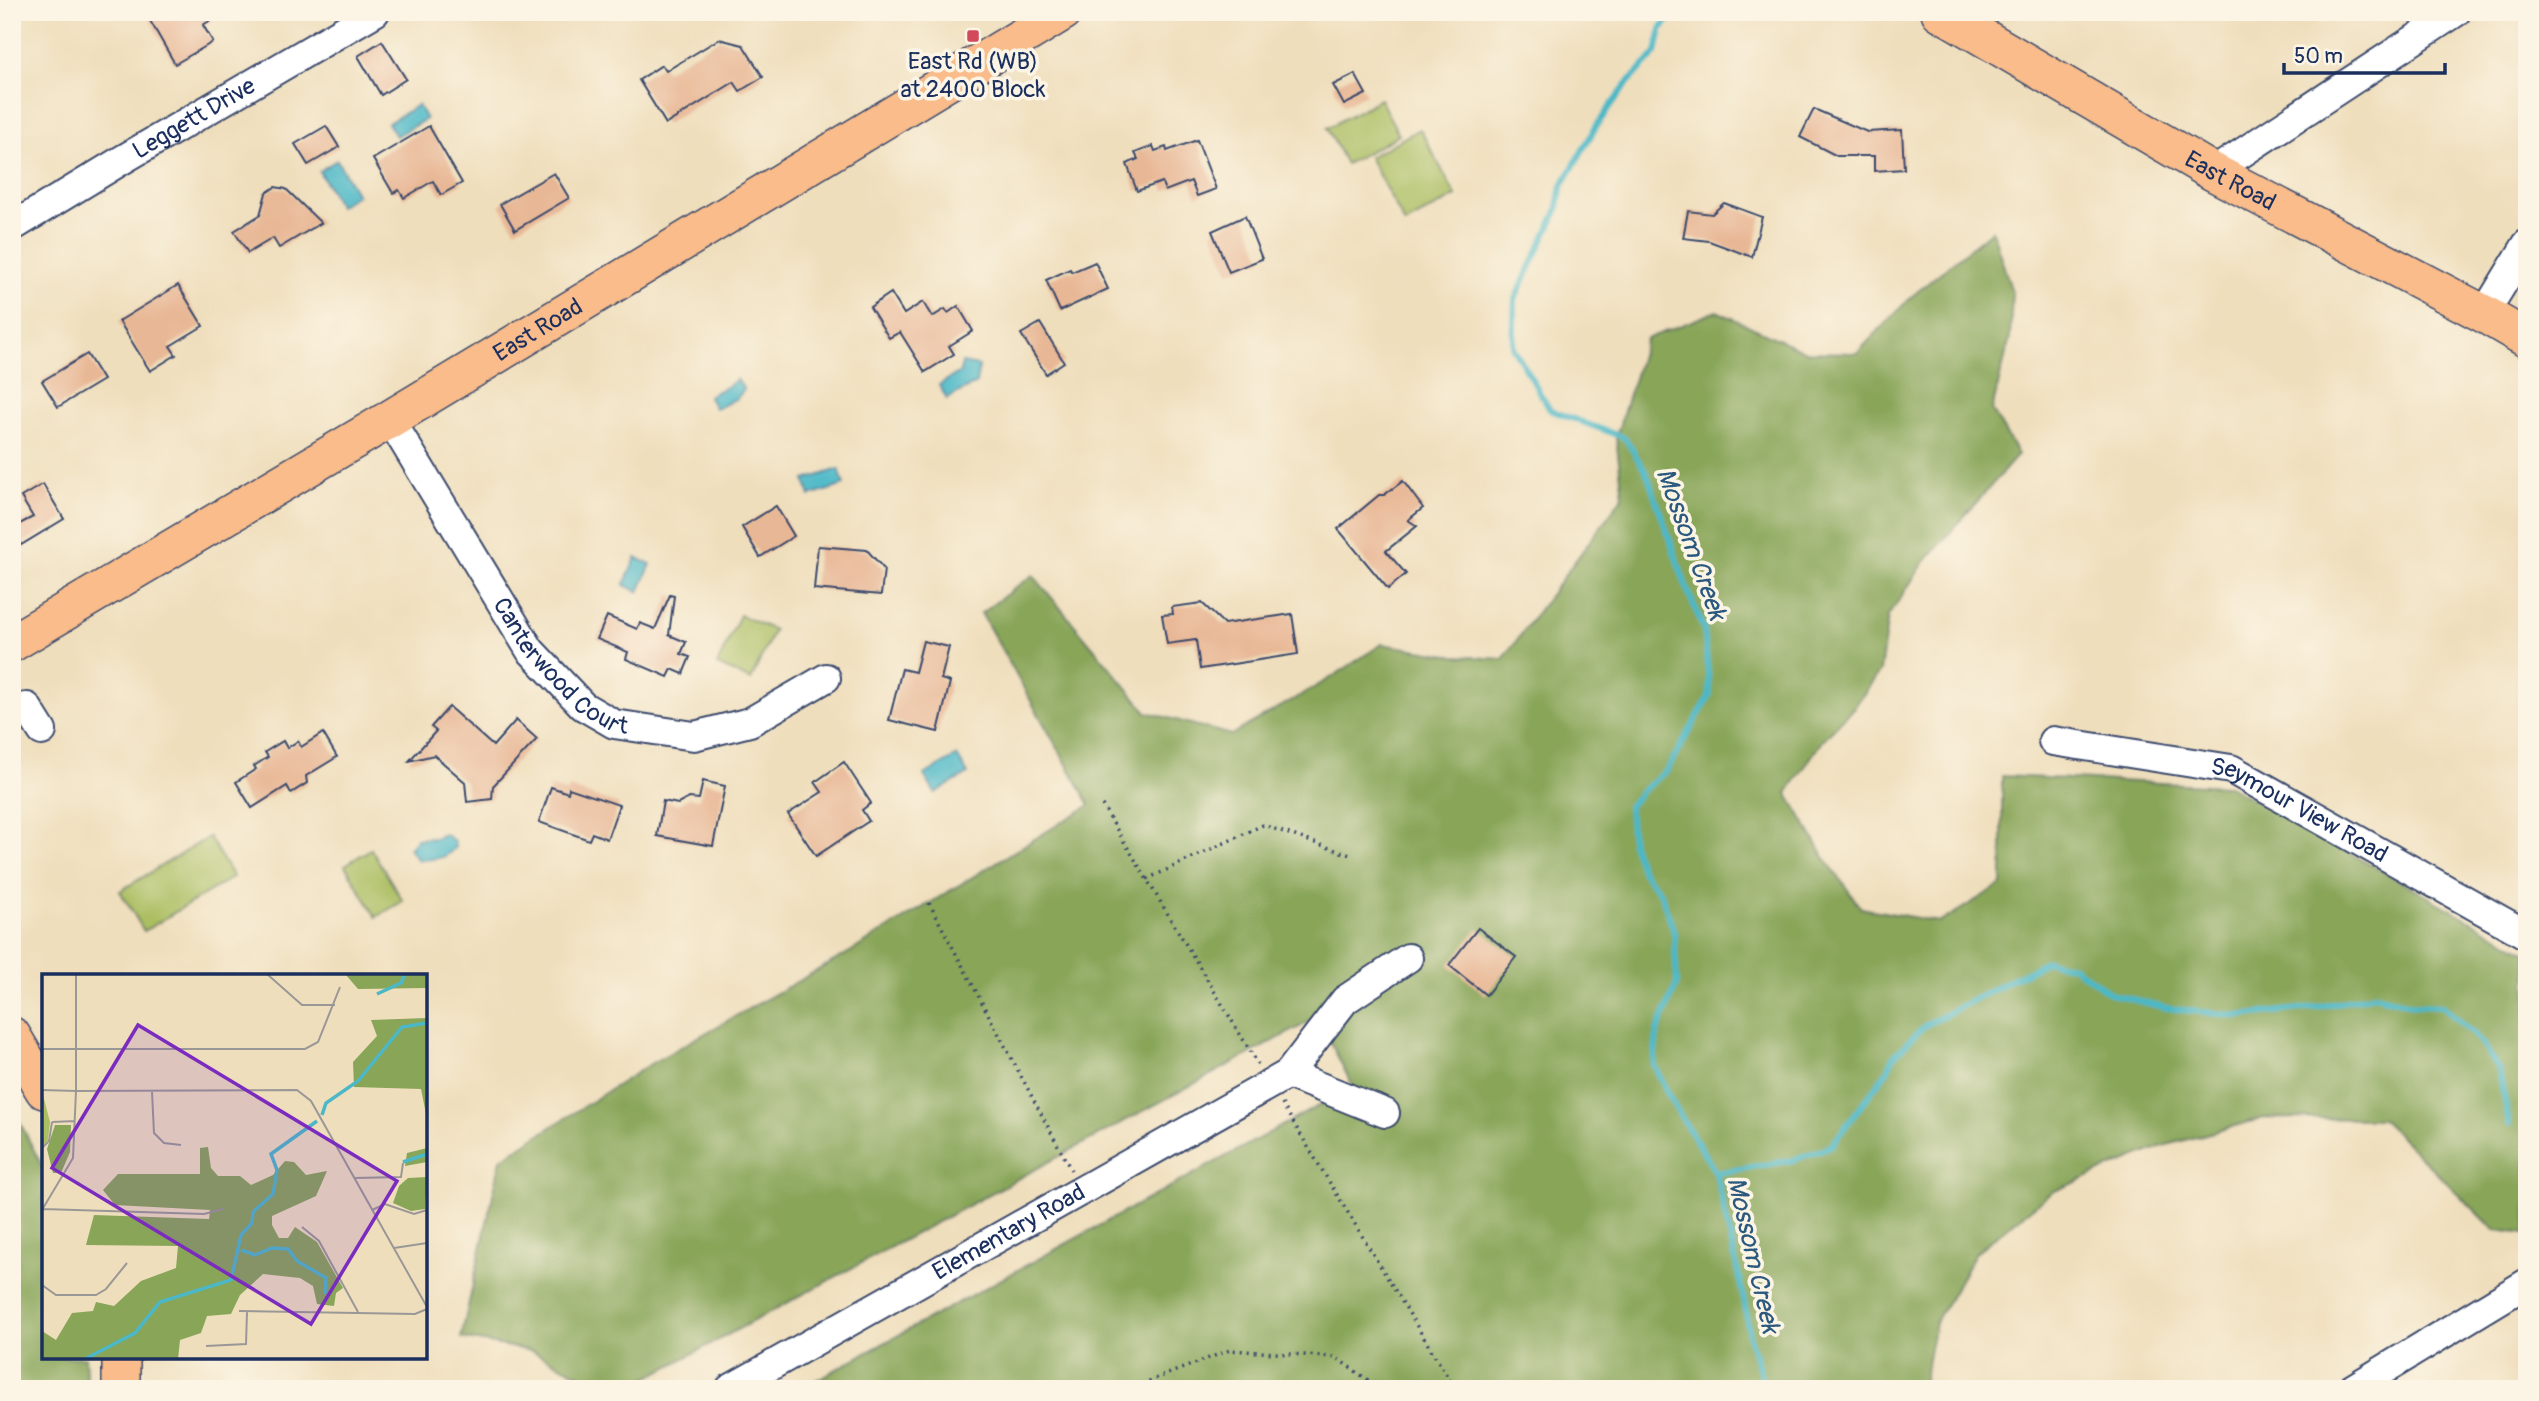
<svg xmlns="http://www.w3.org/2000/svg" width="2539" height="1401" font-family="Pangolin,sans-serif">
	<style>
		.green { fill: #abbe62; stroke: #637660; stroke-width: 2 }
		.forest { fill: #88a558; stroke: #526a5b; stroke-width: 2 }
		.water { fill: #4cb8c7; stroke: #347492; stroke-width: 2 }
		.lines { fill: none; stroke-linecap: round; stroke-linejoin: round }
		.stream { stroke: #4cb8c7; stroke-width: 6 }
		.building { fill: #e8b795 }
		.minor-casing { stroke: #3b496c; stroke-width: 32 }
		.major-casing { stroke: #3b496c; stroke-width: 40 }
		.path { stroke: #3b496c; stroke-width: 3.5; stroke-dasharray: 2 5; stroke-linecap: butt }
		.minor { stroke: #fff; stroke-width: 28 }
		.major { stroke: #f9bc8a; stroke-width: 37 }
		.poi-dot { fill: #d1495b; stroke: #fcf5e5; stroke-width: 2.5 }
		.labels { text-anchor: middle; dominant-baseline: central; stroke-width: 7; stroke-linejoin: round; paint-order: stroke }
		.poi-label { font-size: 24px; fill: #1b2f5e; stroke: #fcf5e5 }
		.street-label { font-size: 24px; fill: #1b2f5e; stroke: #fcf5e5 }
		.water-label { font-size: 26px; font-style: italic; fill: #2a587e; stroke: #fcf5e5 }
		.inset-river { fill: none; stroke: #4cb8c7; stroke-width: 3.5 }
		.inset-road { fill: none; stroke: #9a9896; stroke-width: 2 }
		.view { fill: #7b2cbf; fill-opacity: 0.15; stroke: #7b2cbf; stroke-width: 3.5 }
		.inset-edge { fill: none; stroke: #1b2f5e; stroke-width: 3.5 }
	</style>
	<rect width="100%" height="100%" fill="#fcf5e5"/>
	<filter id="ink" filterUnits="userSpaceOnUse"><feTurbulence type="fractalNoise" baseFrequency=".0143" numOctaves="2"/><feDisplacementMap in="SourceGraphic" scale="14" xChannelSelector="R" yChannelSelector="G"/><feConvolveMatrix kernelMatrix="1 2 1 2 8 2 1 2 1" color-interpolation-filters="sRGB"/></filter>
	<filter id="wash" filterUnits="userSpaceOnUse"><feTurbulence type="fractalNoise" baseFrequency=".00686" numOctaves="4" result="noise"/><feDisplacementMap in="SourceGraphic" scale="28" xChannelSelector="R" yChannelSelector="G"/><feGaussianBlur stdDeviation="1.57" result="paint"/><feColorMatrix in="noise" values="0 0 0 0 0 0 0 0 0 0 0 0 0 0 0 0 0 1.4 0 .05"/><feComposite in="paint" operator="in"/></filter>
	<g filter="url(#wash)">
		<rect width="100%" height="100%" fill="#efdebc"/>
		<g class="green">
			<polygon points="1380,99 1399,135 1346,164 1327,128"/>
			<polygon points="1420,129 1456,196 1405,224 1369,157"/>
			<polygon points="740,615 774,630 751,680 717,665"/>
			<polygon points="209,837 233,877 144,931 120,891"/>
			<polygon points="371,849 403,901 376,917 345,865"/>
		</g>
		<g class="forest">
			<polygon points="1992,230 2012,292 2010,337 1992,410 2018,455 1926,560 1888,616 1880,671 1855,706 1822,741 1787,793 1827,861 1861,908 1940,922 2002,884 2002,776 2229,786 2527,952 2527,1234 2495,1230 2382,1119 2263,1118 2160,1147 2052,1192 1976,1252 1935,1323 1922,1389 800,1389 1353,1087 1318,1017 627,1389 609,1389 532,1351 461,1338 501,1159 652,1063 850,952 1090,805 981,613 1033,575 1147,712 1231,735 1329,679 1382,644 1455,656 1503,659 1623,496 1616,437 1646,339 1717,311 1806,352 1857,353 1911,297"/>
			<polygon points="12,1107 44,1170 44,1357 85,1357 87,1389 12,1389"/>
		</g>
		<g class="water">
			<polygon points="418,105 426,119 396,136 388,123"/>
			<polygon points="337,160 357,195 339,206 319,171"/>
			<polygon points="962,363 979,366 976,383 947,399 939,385 960,372"/>
			<polygon points="737,379 744,390 737,398 718,408 715,408 709,397 710,395 730,385"/>
			<polygon points="839,469 844,485 810,496 805,480"/>
			<polygon points="636,558 651,564 639,592 624,585"/>
			<polygon points="957,756 968,774 935,793 924,775"/>
			<path d="M445 834 454 841 455 847C446 860 433 859 418 860L409 849 417 839 434 838Z"/>
		</g>
		<g class="lines">
			<g class="stream">
				<polyline points="1675,12 1661,29 1656,53 1626,85 1597,125 1562,186 1557,211 1515,299 1513,348 1550,410 1625,438 1647,474 1687,589 1704,630 1710,695 1667,770 1642,791 1629,806 1632,844 1642,871 1661,894 1674,932 1677,983 1657,1032 1654,1065 1673,1104 1716,1173 1745,1305 1749,1337 1759,1367 1763,1389"/>
				<polyline points="1716,1173 1794,1160 1831,1146 1887,1071 1894,1056 1924,1026 2047,961 2074,967 2111,994 2167,1008 2238,1016 2317,1007 2375,995 2413,1005 2443,1006 2482,1043 2499,1071 2509,1124"/>
			</g>
		</g>
		<g id="blocks">
			<g class="building">
				<polygon points="145,12 224,12 203,25 213,42 175,64"/>
				<polygon points="719,39 743,45 763,77 740,91 734,82 666,124 639,80 662,65 666,71"/>
				<polygon points="382,41 406,79 381,95 358,56"/>
				<polygon points="1355,74 1366,94 1344,105 1333,85"/>
				<polygon points="1814,109 1867,132 1902,130 1904,169 1874,171 1874,156 1837,156 1800,137"/>
				<polygon points="326,126 339,147 308,165 295,144"/>
				<polygon points="429,126 462,183 441,195 433,181 404,198 399,190 393,193 373,159"/>
				<polygon points="1197,140 1216,189 1197,196 1191,181 1165,191 1162,182 1137,191 1127,164 1138,159 1135,153 1153,146 1155,151 1166,147 1167,151"/>
				<polygon points="554,173 569,198 515,230 500,204"/>
				<polygon points="275,187 286,189 321,223 279,248 273,238 248,253 234,231 260,215 266,193"/>
				<polygon points="1724,203 1762,217 1752,257 1709,241 1683,238 1688,211 1712,214"/>
				<polygon points="1245,216 1262,259 1229,272 1212,231"/>
				<polygon points="1095,262 1108,289 1060,311 1046,280 1070,269 1072,272"/>
				<polygon points="178,285 203,326 170,346 176,355 150,371 119,321"/>
				<polygon points="891,293 904,314 923,302 932,317 945,309 948,313 958,306 973,331 949,346 954,354 925,372 900,332 889,338 870,307"/>
				<polygon points="1040,323 1064,362 1046,374 1021,334"/>
				<polygon points="87,354 103,380 58,407 42,381"/>
				<polygon points="1403,481 1423,508 1408,520 1417,526 1386,551 1406,574 1388,589 1338,529 1379,495 1384,495"/>
				<polygon points="43,484 64,519 21,545 12,528 33,517 21,497"/>
				<polygon points="776,506 794,536 760,557 742,527"/>
				<polygon points="818,546 867,550 884,569 881,595 814,589"/>
				<polygon points="670,595 674,596 669,635 686,642 681,654 690,657 683,674 672,669 668,677 626,659 628,652 597,639 607,616 637,629 640,623 655,629"/>
				<polygon points="1202,603 1224,624 1292,614 1298,654 1200,669 1196,640 1167,644 1162,615 1173,614 1172,607"/>
				<polygon points="923,641 949,647 941,679 950,682 938,732 889,720 902,669 915,672"/>
				<polygon points="449,707 493,746 516,720 537,739 493,786 492,799 467,802 465,782 434,755 409,761 436,731 431,727"/>
				<polygon points="323,733 337,757 306,776 307,783 291,793 287,786 252,808 236,782 256,769 254,766 268,757 265,752 283,741 287,748 298,741 301,747"/>
				<polygon points="844,762 871,803 862,810 869,821 816,856 788,814 822,792 815,782"/>
				<polygon points="703,781 725,786 713,846 657,836 663,801 678,804 689,798 699,799"/>
				<polygon points="551,787 568,793 569,788 619,805 607,839 592,833 589,840 539,822"/>
				<polygon points="1478,928 1516,957 1486,995 1449,965"/>
			</g>
		</g>
	</g>
	<g filter="url(#ink)">
		<use href="#blocks" fill-opacity="0" stroke="#3b496c" stroke-width="2"/>
		<g class="lines">
			<defs>
				<g id="minor">
					<polyline points="2213,172 2456,12"/>
					<path id="s1" d="M12 227 122 160 375 12"/>
					<polyline points="2484,314 2527,244"/>
					<path id="s2" d="M390 419 530 650 583 706 614 724 694 736 750 722 826 678"/>
					<polyline points="12,709 27,707 42,731"/>
					<path id="s3" d="M2053 741 2231 769 2527 935"/>
					<polyline points="1288,1074 1385,1113"/>
					<path id="s4" d="M730 1389 1288 1074 1345 1000 1408 958"/>
					<polyline points="2352,1389 2527,1283"/>
				</g>
				<g id="major">
					<path id="s5" d="M1940 12 2213 172 2484 314 2527 339"/>
					<path id="s6" d="M12 643 390 419 1063 12"/>
					<polyline points="12,1036 44,1090"/>
					<polyline points="121,1389 121,1357"/>
				</g>
			</defs>
			<use href="#minor" class="minor-casing"/>
			<use href="#major" class="major-casing"/>
			<g class="path">
				<polyline points="1102,805 1258,1064"/>
				<polyline points="1147,879 1263,825 1350,855"/>
				<polyline points="929,903 1071,1170"/>
				<polyline points="1282,1104 1455,1389"/>
				<polyline points="1129,1389 1230,1350 1335,1357 1381,1389"/>
				<polyline points="1391,1389 1452,1385"/>
			</g>
			<use href="#minor" class="minor"/>
			<use href="#major" class="major"/>
		</g>
	</g>
	<rect class="poi-dot" x="966" y="29" width="14" height="14" rx="3.5"/>
	<g class="labels">
		<g class="poi-label">
			<text x="973" y="61">East Rd (WB)<tspan x="973" dy="28">at 2400 Block</tspan></text>
		</g>
		<g class="street-label">
			<text stroke="none"><textPath href="#s1" startOffset="212">Leggett Drive</textPath></text>
			<text stroke="none"><textPath href="#s5" startOffset="336">East Road</textPath></text>
			<text stroke="none"><textPath href="#s6" startOffset="612">East Road</textPath></text>
			<text stroke="none"><textPath href="#s2" startOffset="304">Canterwood Court</textPath></text>
			<text stroke="none"><textPath href="#s3" startOffset="259">Seymour View Road</textPath></text>
			<text stroke="none"><textPath href="#s4" startOffset="320">Elementary Road</textPath></text>
		</g>
		<g class="water-label">
			<text transform="translate(1691 544) rotate(70)">Mossom Creek</text>
			<text transform="translate(1753 1255) rotate(77)">Mossom Creek</text>
		</g>
	</g>
	<g transform="translate(42 974)">
		<rect width="385" height="385" fill="#efdebc"/>
		<path d="M0 117 8 148 6 166 0 173Z" fill="#abbe62"/>
		<path d="M385 0V14L316 15 304 1ZM385 44V145L379 115 312 113 311 88 335 62 329 46ZM13 151H29L28 178 19 199H11L5 175ZM166 173 169 194 176 202H198L209 211 231 201 243 187 252 188 264 201 285 197 274 222 230 242V251L237 264H246L253 253 275 268 301 314 294 319 292 332 275 330 271 312 258 304 221 300 198 321 189 340 165 342 159 359 138 366 136 385H0V357L14 366 30 339 51 337 54 328 72 332 99 307 134 294 136 272 44 271 52 241 167 245 168 236 73 231 61 216 76 200H158V174ZM385 174V188L363 192 365 179ZM385 203 383 235 369 237 351 229 357 212 366 204Z" fill="#88a558"/>
		<path class="inset-river" d="M335 20 359 9 363 0M280 141 284 129 316 107 360 53 385 49M361 188 385 180M199 276 213 281 230 274 246 275 255 287 284 304 283 320M43 385 93 359 118 328 189 306 199 261 210 249 211 238 231 220 235 196 229 180 275 147"/>
		<path class="inset-road" d="M225 0 260 31H293M0 75H263L276 68 298 13M0 116 34 117V0M110 118 112 159 122 169 139 171M10 148 33 147M0 174 7 167 10 148M312 204 359 203 361 189M1 235 162 240 181 235M0 236 31 184 34 117 255 116 269 127 385 333M330 236 343 230 372 240 385 236M260 253 277 267 316 338M352 274 385 269M0 311 14 321H54L64 315 85 289M197 337 373 340 385 335M164 372 204 370 205 338"/>
		<path class="view" d="M96 51 355 207 269 350 10 194Z"/>
		<rect width="385" height="385" class="inset-edge"/>
	</g>
	<rect width="2539" height="1401" fill="none" stroke="#fcf5e5" stroke-width="42"/>
	<path d="M2284 63v10h161v-10" fill="none" stroke="#1b2f5e" stroke-width="3.5"/>
	<text x="2294" y="63" font-size="21" fill="#1b2f5e" stroke="#fcf5e5" stroke-width="5" paint-order="stroke">50 m</text>
</svg>
